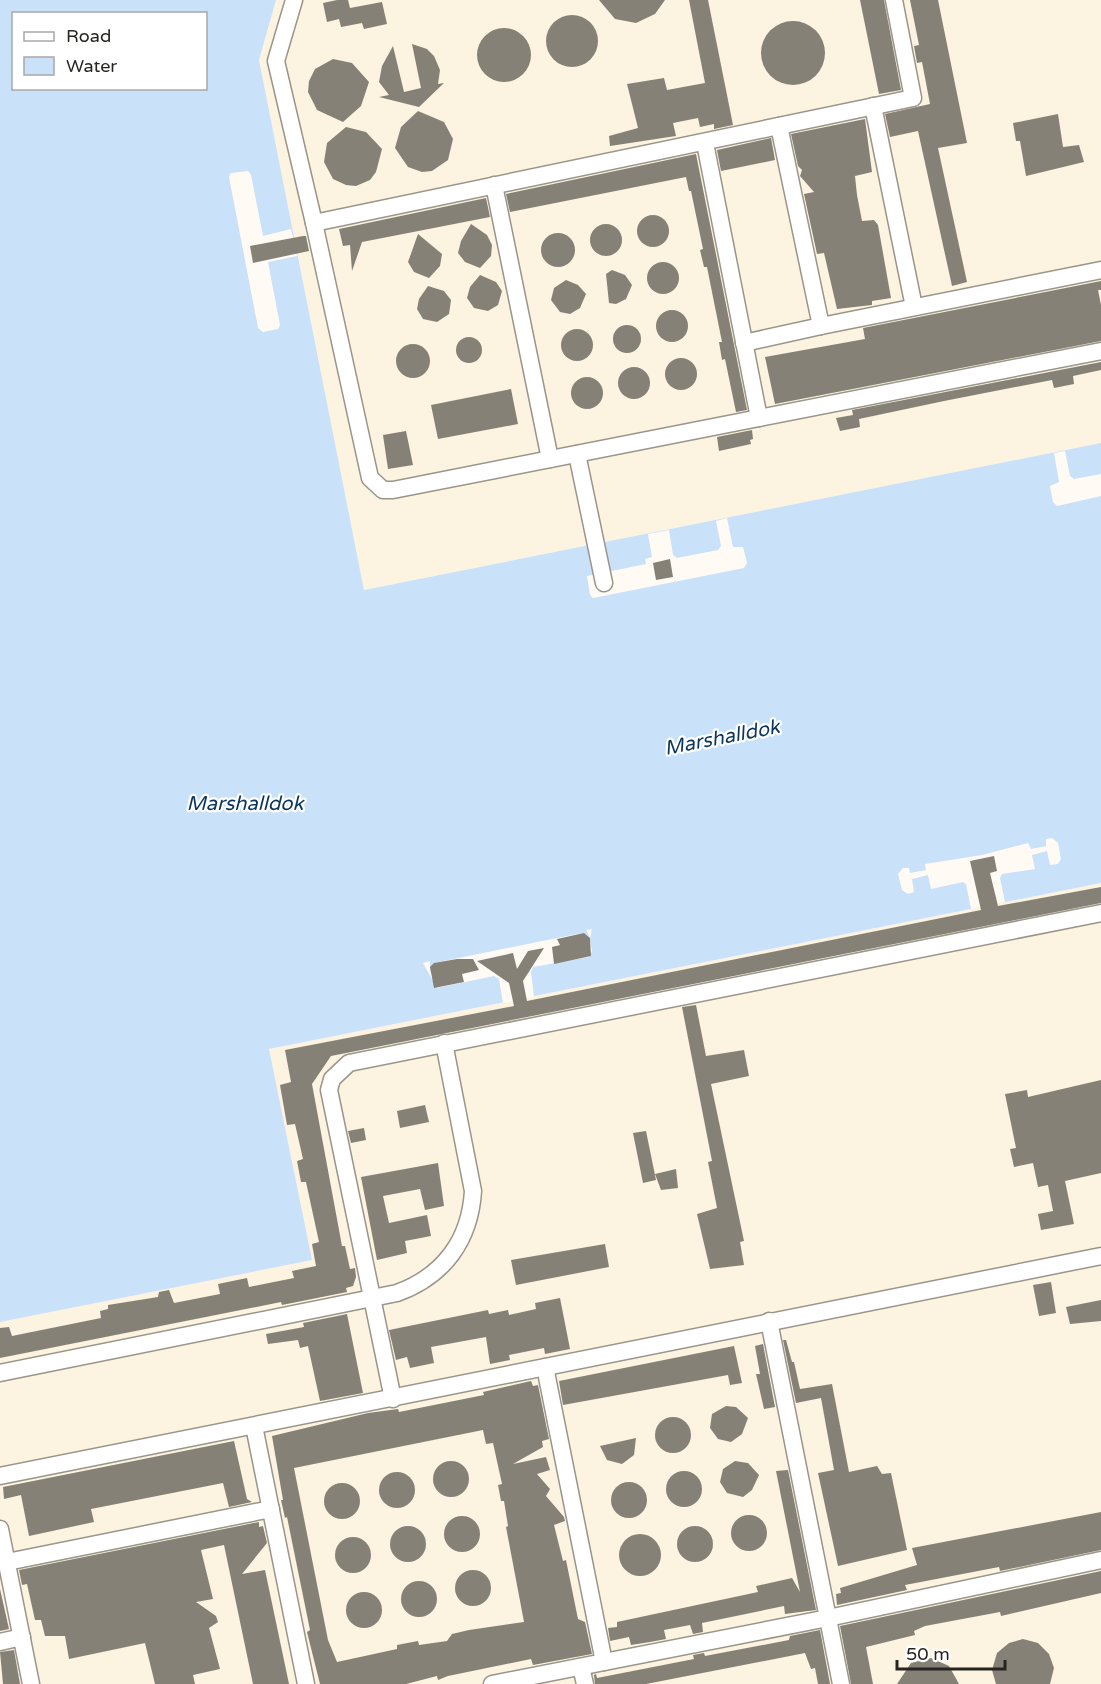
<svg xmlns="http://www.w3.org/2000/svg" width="1101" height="1684" font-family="'Varela Round',sans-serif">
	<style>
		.built { fill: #fcf3e0 }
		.water { fill: #cae1fa; fill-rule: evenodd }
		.pier { fill: #fffbf4 }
		.building { fill: #868177; fill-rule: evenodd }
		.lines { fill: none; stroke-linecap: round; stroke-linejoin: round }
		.minor-casing { stroke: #9a958a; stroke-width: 19 }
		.minor { stroke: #fff; stroke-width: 16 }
		.labels { text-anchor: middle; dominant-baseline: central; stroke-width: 4.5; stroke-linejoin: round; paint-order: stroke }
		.water-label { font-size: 20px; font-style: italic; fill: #0b355d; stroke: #fff }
	</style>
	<rect width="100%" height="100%" fill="#fffbf4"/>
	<g class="built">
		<polygon points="276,0 1101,0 1101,443 364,590 259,60"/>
		<polygon points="1101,883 1101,1684 0,1684 0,1322 312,1260 269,1049"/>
	</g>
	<path class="water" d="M0 0H276L259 60 364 590 1101 443V883L269 1049 312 1260 0 1322ZM14 14H206V88H14Z"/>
	<g class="pier">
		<polygon points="248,171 251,175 263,236 291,229 297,256 268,262 280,325 278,329 263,332 258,328 229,177 231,173"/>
		<polygon points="1065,451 1070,476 1074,479 1101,474 1101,496 1057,506 1053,502 1050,486 1059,482 1054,453"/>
		<polygon points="727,518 733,547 743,547 747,563 744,568 593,598 590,595 587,576 646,564 645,559 652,557 648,534 669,530 673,555 677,558 718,550 721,546 716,521"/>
		<polygon points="1052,838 1058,843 1061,859 1058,864 1050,865 1047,851 1032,855 1035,869 1002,874 1000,878 1005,902 971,909 966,884 963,882 931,889 928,875 912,879 914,892 908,894 902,890 898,874 903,868 909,868 910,873 926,870 925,864 982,855 1028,843 1031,849 1046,846 1046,839"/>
		<polygon points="592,929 590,939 592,951 589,957 533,967 531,972 534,997 503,1003 499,979 494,976 437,988 423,963 430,961 430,973 434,963 577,934 584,933 590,937 586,930"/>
	</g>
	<g class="building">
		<polygon points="337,0 348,0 350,8 382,2 387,24 364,29 362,23 341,27 339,19 327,22 323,3"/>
		<polygon points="599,0 665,0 655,14 636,23 615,19"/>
		<polygon points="689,0 708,0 733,125 714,129 714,124 700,127 698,118 673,123 676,136 610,146 609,136 638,128 627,84 664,78 667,90 705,83"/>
		<polygon points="860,0 884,0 901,90 879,94"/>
		<polygon points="910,0 938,0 967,143 938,148 967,282 952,286 918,131 890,137 885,114 930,104 922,62 917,63 914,46 919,45"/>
		<circle cx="572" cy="41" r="26"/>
		<circle cx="793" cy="53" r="32"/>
		<circle cx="504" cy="55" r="27"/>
		<polygon points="412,44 427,49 434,56 440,70 438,84 444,83 419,107 379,97 389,95 379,82 382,66 393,46 404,92 421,88"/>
		<polygon points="333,59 352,63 369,82 361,106 343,122 317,110 308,92 309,81 315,69"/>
		<polygon points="418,111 444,122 453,139 448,160 432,171 422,172 408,167 395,148 401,127"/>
		<polygon points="1058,114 1063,147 1079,145 1084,162 1026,176 1020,141 1016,141 1013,123"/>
		<polygon points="865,119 872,172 855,176 857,195 862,221 874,220 878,225 891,298 872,301 872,305 837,309 824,253 817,254 804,194 814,192 800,176 802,170 798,166 791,134"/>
		<polygon points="346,127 366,132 382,149 376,172 370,180 356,186 346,185 333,179 324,162 327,143"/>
		<polygon points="771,138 775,160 721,171 717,150"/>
		<polygon points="696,154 747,410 736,412 725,359 722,360 719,342 722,342 707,267 704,267 700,250 703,249 691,191 689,191 686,177 510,212 506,194"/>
		<polygon points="486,198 490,217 362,242 352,271 350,245 343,246 339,229"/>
		<circle cx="653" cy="231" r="16"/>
		<circle cx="606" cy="240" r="16"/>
		<polygon points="471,224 487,235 492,245 491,256 480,268 465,262 458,253 461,241"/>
		<circle cx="558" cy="250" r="17"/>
		<polygon points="418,234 442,254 440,266 429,278 414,272 408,262"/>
		<polygon points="303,236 306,236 309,251 253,263 250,246"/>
		<circle cx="663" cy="278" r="16"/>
		<polygon points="612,270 625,275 632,285 626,299 616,304 609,303 606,274"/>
		<polygon points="480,275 496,282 502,291 498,305 488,311 474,308 467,298 470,287"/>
		<polygon points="566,280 578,285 586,294 580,308 570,314 560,312 551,300 554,288"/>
		<polygon points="1101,281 1101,290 1098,290 1101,305 1101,341 775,404 765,357 865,339 863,328"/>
		<polygon points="428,286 444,291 451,300 449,314 437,322 423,319 417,309 419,299"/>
		<circle cx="672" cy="326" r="16"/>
		<circle cx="627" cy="339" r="14"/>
		<circle cx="577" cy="345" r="16"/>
		<circle cx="469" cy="350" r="13"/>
		<circle cx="413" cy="361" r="17"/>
		<circle cx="681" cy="374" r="16"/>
		<polygon points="1101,362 1101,370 1073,376 1074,384 1054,388 1052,380 944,401 859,419 860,427 840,431 836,418 853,415 852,410"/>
		<circle cx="634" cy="383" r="16"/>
		<circle cx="587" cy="393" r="16"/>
		<polygon points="511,389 518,424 438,439 431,405"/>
		<polygon points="752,430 753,439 750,440 751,444 719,451 717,437"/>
		<polygon points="406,431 413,465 388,469 383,435"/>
		<polygon points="670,559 673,577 656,580 653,563"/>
		<polygon points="994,856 997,871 990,873 998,906 1101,887 1101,903 331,1056 312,1084 342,1246 345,1246 350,1269 355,1268 356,1277 353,1286 346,1288 347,1292 282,1305 281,1302 0,1358 0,1328 9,1327 12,1336 101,1318 100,1311 108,1309 108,1305 158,1297 159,1292 169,1290 174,1303 220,1294 218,1284 247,1278 249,1287 294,1278 292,1271 316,1266 312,1244 319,1242 306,1182 301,1182 297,1161 303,1159 295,1124 287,1125 280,1085 291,1082 285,1050 514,1006 509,983 477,961 513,953 517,969 528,951 544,948 523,981 527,1001 981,910 970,861"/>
		<polygon points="584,933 590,938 591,956 554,964 552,947 560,945 557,939"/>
		<polygon points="457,959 473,959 479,970 462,974 464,982 434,988 430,967 434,963"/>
		<polygon points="696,1005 706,1056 744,1050 749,1076 711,1084 744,1241 740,1242 744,1265 710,1269 697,1214 717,1208 708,1162 712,1161 682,1007"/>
		<polygon points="1101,1080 1101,1173 1065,1181 1074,1224 1041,1230 1038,1214 1053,1211 1048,1185 1038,1187 1033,1163 1014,1167 1010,1149 1016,1148 1005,1094 1027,1090 1028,1097"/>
		<polygon points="425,1105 429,1122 400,1128 397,1111"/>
		<polygon points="364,1128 366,1140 351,1143 348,1131"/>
		<polygon points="646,1131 656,1180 643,1183 633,1133"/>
		<polygon points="438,1163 444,1206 425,1210 420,1189 383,1196 389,1223 427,1215 431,1236 405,1241 407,1253 377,1260 361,1177"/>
		<polygon points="676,1169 678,1188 661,1190 655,1174"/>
		<polygon points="605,1244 609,1267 516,1285 511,1260"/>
		<polygon points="1051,1282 1056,1313 1039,1316 1033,1285"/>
		<polygon points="560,1298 570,1349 545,1354 544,1348 509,1355 510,1360 490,1364 486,1337 431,1347 434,1363 410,1368 407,1357 396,1360 389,1330 488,1310 489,1314 508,1310 509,1315 536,1309 535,1303"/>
		<polygon points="1101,1300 1101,1321 1070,1324 1066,1307"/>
		<polygon points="347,1314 363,1393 320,1401 308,1346 300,1348 298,1340 268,1344 266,1334 304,1327 303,1323"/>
		<polygon points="783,1340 786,1340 792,1362 794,1362 800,1389 832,1384 849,1472 877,1466 882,1474 891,1473 907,1550 838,1566 818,1473 834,1470 821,1398 796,1403"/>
		<polygon points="763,1344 775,1407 764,1409 756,1374 760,1374 755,1346"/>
		<polygon points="734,1346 742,1383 730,1385 728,1375 563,1405 559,1381"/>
		<path d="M531 1381 533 1386 538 1385 549 1439 542 1441 543 1447 513 1464 546 1457 550 1470 537 1474 550 1489 546 1496 564 1517 565 1521 554 1525 563 1561 566 1560 578 1619 585 1622 592 1654 533 1665 531 1659 448 1676 438 1680 437 1676 406 1684H320L307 1632 310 1630 287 1517 285 1518 281 1500H283L272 1436 368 1413 398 1409 399 1412 484 1395 483 1392ZM483 1430 486 1444 493 1443 502 1484 498 1485 501 1501H504L508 1526 506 1527 524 1622 469 1630 452 1634 447 1641 419 1645 418 1641 397 1645V1649L337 1662 328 1640 294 1468Z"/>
		<polygon points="726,1406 736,1407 748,1418 742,1434 731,1442 718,1439 710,1428 712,1414"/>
		<circle cx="673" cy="1435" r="18"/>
		<polygon points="636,1438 634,1455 622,1464 607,1460 600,1446"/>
		<polygon points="234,1441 247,1499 252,1502 229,1507 223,1483 91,1509 94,1522 29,1536 21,1495 4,1499 3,1487"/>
		<polygon points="735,1461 748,1463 759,1475 752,1490 743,1497 727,1493 720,1482 723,1469"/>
		<circle cx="451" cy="1479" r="18"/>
		<polygon points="788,1470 816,1610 785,1614 784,1606 702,1623 703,1632 693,1634 690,1625 664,1630 666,1639 650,1642 631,1645 629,1637 610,1641 608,1628 617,1627 617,1622 758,1592 756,1586 792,1578 800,1592 776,1471"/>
		<circle cx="684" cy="1489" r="18"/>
		<circle cx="397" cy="1490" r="18"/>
		<circle cx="629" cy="1500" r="18"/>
		<circle cx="342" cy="1501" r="18"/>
		<polygon points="1101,1512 1101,1550 1000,1571 999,1567 905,1585 907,1590 837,1605 836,1594 841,1593 840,1588 917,1565 912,1548"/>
		<circle cx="749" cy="1533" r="18"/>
		<circle cx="462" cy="1534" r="18"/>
		<polygon points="259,1522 259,1527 263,1526 267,1543 242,1574 265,1570 289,1684 253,1684 224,1545 201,1550 213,1599 196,1602 216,1616 218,1622 209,1628 220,1669 193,1675 195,1684 155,1684 145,1643 69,1659 65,1636 45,1636 41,1620 35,1620 27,1584 22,1585 19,1570"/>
		<circle cx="695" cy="1544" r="18"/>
		<circle cx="408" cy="1544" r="18"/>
		<circle cx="640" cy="1555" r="21"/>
		<circle cx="353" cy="1555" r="18"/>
		<circle cx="473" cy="1588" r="18"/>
		<polygon points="1101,1571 1101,1593 1001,1616 1000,1612 925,1626 914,1631 915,1635 866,1647 873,1684 851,1684 840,1626"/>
		<circle cx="419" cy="1599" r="18"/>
		<polygon points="0,1589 9,1629 0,1631"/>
		<circle cx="364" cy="1610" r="18"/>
		<polygon points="820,1630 830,1684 818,1684 815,1668 811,1669 805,1653 646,1684 595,1684 594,1675 596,1674 597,1678 694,1659 693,1655 704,1653 705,1656 789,1640 790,1636"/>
		<polygon points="1023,1639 1038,1643 1049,1654 1054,1668 1050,1684 996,1684 992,1670 997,1653 1009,1643"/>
		<polygon points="14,1650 20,1684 3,1684 0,1652"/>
		<polygon points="931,1658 949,1666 959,1684 897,1684 911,1663"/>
	</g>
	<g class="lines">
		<defs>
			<g id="minor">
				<polyline points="294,0 276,61 314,223 913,98 894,0"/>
				<polyline points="873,106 914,307"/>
				<polyline points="705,143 759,418 1101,351"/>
				<polyline points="494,185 550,459"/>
				<polyline points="314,223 370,478 383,490 393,490 759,418"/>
				<polyline points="821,326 1101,270"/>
				<polyline points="744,343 821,326 779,126"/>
				<polyline points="577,454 604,583"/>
				<polyline points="769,1321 841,1684"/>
				<polyline points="545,1367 604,1662"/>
				<path d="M0 1373 397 1293C444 1276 470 1240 473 1191L444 1043"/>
				<polyline points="393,1399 329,1090 332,1079 349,1063 1101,913"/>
				<polyline points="254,1426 306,1684"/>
				<polyline points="0,1476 1101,1256"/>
				<polyline points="0,1529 31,1684"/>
				<polyline points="7,1562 271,1509"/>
				<polyline points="0,1642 22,1637"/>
				<polyline points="581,1667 585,1684"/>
				<polyline points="492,1684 828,1618 1101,1560"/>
			</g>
		</defs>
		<use href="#minor" class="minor-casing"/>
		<use href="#minor" class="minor"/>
	</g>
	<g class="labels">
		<g class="water-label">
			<text transform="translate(722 738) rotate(-11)">Marshalldok</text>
			<text x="245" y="804">Marshalldok</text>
		</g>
	</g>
	<rect x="12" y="12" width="195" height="78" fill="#ffffff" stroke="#a9a8a6" stroke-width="1.5"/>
	<rect x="24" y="32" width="30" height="9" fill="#ffffff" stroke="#a9a8a6" stroke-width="1.5"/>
	<text x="66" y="42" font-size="18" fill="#272521">Road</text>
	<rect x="24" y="57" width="30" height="18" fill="#cae1fa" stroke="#a9a8a6" stroke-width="1.5"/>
	<text x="66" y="72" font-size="18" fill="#272521">Water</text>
	<path d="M897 1660v9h108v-9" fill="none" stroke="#272521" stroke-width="3"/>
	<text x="906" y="1660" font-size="18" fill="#272521" stroke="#ffffff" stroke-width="4.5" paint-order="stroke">50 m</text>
</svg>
